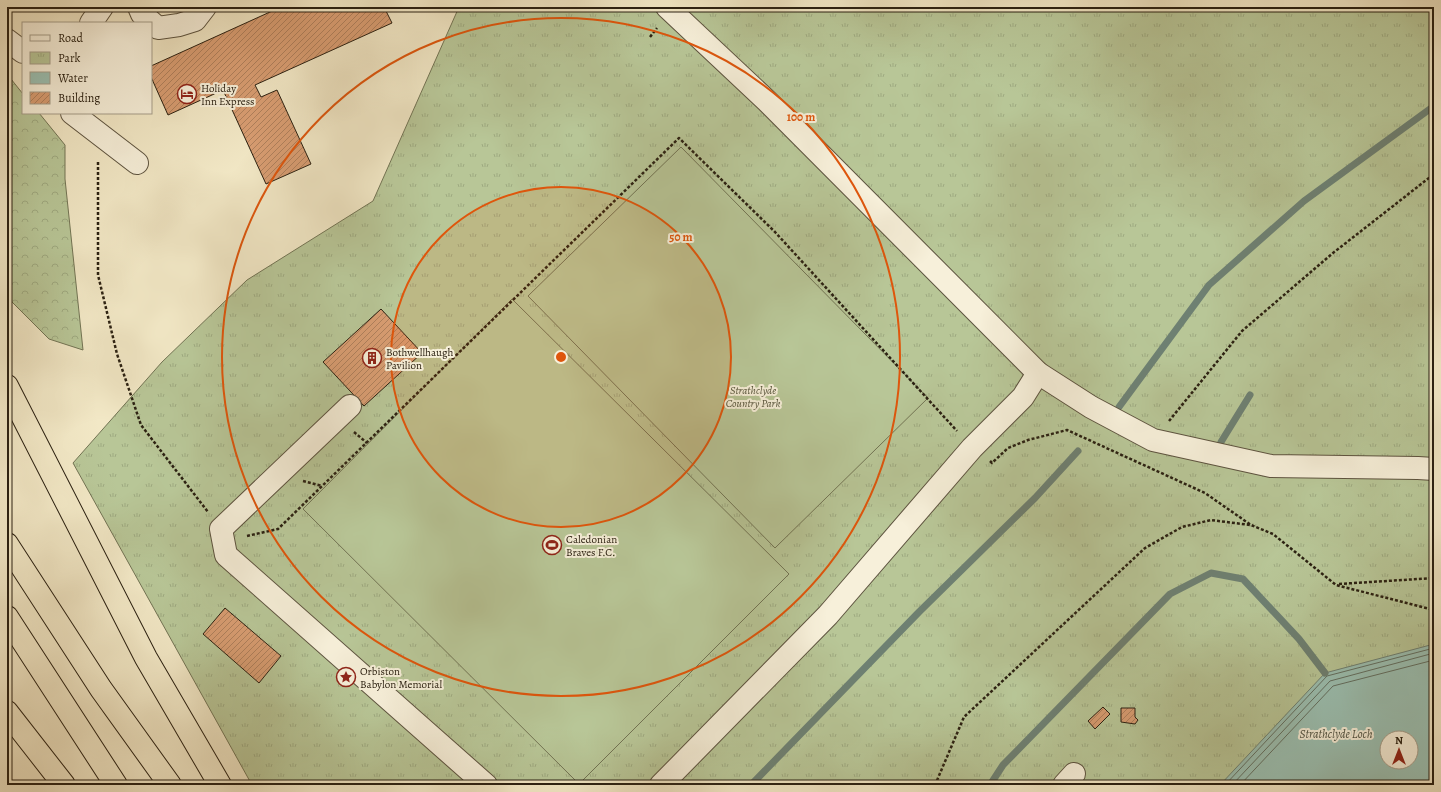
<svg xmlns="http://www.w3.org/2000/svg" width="1441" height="792" font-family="Alegreya,serif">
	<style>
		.forest { fill: url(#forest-crowns); stroke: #727454 }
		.park { fill: url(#park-tufts); stroke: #727454; fill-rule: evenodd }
		.pitch { fill: #b8c697; stroke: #727454 }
		.water { fill: #9bc0b2; stroke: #6e8072; fill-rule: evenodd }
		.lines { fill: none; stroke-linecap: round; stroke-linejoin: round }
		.shore { stroke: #637062; stroke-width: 1 }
		.stream { stroke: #6e8072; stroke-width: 7 }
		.building { fill: url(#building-hatch); stroke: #2b2112 }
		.minor-casing { stroke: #5d533f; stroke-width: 24 }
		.highway-casing { stroke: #2b2112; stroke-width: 24 }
		.path { stroke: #2b2112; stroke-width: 2.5; stroke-dasharray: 3 2; stroke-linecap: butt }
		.minor { stroke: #f7f0da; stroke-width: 22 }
		.highway { stroke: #f2e8c6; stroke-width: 22 }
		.ring { fill: none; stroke: #df560c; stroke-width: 2 }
		.labels { text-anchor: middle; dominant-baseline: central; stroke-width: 4; stroke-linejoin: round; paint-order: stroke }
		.poi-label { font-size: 11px; fill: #2b2112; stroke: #f7f0da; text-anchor: start }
		.park-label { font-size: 11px; font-style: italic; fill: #55533a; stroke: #f7f0da }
		.water-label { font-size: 12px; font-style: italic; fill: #4d5142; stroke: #f7f0da }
		.centre { fill: #df560c; stroke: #f7f0da; stroke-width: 2 }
		.ring-label { font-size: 12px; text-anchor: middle; font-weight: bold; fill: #df560c; stroke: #f7f0da; stroke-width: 4; stroke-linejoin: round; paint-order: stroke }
	</style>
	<defs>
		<pattern id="forest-crowns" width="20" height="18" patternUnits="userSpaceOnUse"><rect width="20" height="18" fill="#b8c697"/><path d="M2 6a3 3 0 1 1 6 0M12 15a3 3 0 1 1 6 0" fill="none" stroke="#9eaa81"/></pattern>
		<pattern id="park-tufts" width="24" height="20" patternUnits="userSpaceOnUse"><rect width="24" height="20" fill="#b8c697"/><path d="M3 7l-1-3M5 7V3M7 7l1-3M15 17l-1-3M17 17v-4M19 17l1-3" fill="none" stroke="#9eaa81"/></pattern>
		<pattern id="building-hatch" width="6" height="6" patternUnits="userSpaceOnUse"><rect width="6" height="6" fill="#d89d72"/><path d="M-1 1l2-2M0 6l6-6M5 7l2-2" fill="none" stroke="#af805c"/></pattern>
	</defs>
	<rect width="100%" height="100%" fill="#f2e8c6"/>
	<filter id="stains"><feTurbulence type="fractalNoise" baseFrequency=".005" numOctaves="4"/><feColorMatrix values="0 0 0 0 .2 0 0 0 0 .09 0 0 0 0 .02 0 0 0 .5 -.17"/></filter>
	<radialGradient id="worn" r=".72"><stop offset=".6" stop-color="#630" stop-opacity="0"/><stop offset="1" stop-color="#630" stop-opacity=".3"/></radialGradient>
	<polygon class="forest" points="7,74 23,94 23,113 39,113 65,145 65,179 83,350 49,339 7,297"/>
	<path class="park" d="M459 7H1434V785H252L73 463 162 362 247 280 373 201ZM1387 738H1411V762H1387Z"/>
	<g class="pitch">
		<polygon points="681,147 928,398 775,548 528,296"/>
		<polygon points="512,299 789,574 579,784 303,509"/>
	</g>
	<path class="water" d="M1434 644V785H1220L1325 673ZM1387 738H1411V762H1387Z"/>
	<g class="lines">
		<g class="shore">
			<polyline points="1225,785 1327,676 1434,648"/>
			<polyline points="1232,785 1330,681 1434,653"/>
			<polyline points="1240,785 1333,686 1434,660"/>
		</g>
		<g class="stream">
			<polyline points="1119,407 1209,285 1304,201 1434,106"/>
			<polyline points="1221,442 1250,395"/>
			<polyline points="751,785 919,612 1035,498 1078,451"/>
			<polyline points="990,785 1003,765 1170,594 1211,573 1243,579 1299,639 1325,673"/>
		</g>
	</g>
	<g class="building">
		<polygon points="281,7 384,7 392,23 255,85 261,97 277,90 311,164 266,184 223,90 168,115 151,77 151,66"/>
		<polygon points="381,309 422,353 364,406 323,362"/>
		<polygon points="225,608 281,656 259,683 203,634"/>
		<polygon points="1103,707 1110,714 1095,729 1088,721"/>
		<polygon points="1121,708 1135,708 1135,717 1138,720 1135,724 1121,722"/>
	</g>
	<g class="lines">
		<defs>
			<g id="minor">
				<polyline points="139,7 142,14 158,28 179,25 195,20 205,7"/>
				<polyline points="667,7 767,101 1038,373 1091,407 1153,440 1271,466 1418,468 1434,469"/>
				<polyline points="91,23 102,7"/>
				<polyline points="7,40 23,52"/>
				<polyline points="72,113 137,163"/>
				<polyline points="350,406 221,529 226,555 486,785"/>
				<polyline points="661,785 828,615 972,448 1023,397 1038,373"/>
				<polyline points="1064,785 1074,774"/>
			</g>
			<g id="highway">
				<polyline points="7,386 146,658 220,785"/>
				<polyline points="7,544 101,689 170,785"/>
				<polyline points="7,617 116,785"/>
				<polyline points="7,712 64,785"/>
			</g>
		</defs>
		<use href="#minor" class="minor-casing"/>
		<use href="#highway" class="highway-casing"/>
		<g class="path">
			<polyline points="650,37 657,28"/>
			<polyline points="98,162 98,275 117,354 141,425 208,512"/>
			<polyline points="1169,421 1242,331 1333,253 1434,174"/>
			<polyline points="354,432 367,443"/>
			<polyline points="990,461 992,463 1008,448 1028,440 1067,430 1205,493 1251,525 1273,534 1336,585 1434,610"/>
			<polyline points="303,481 322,486"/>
			<polyline points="247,536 278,529 679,138 775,232 957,431"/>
			<polyline points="1339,584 1434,578"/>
			<polyline points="935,785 964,717 1145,548 1182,527 1211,520 1250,525"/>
		</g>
		<use href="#minor" class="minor"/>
		<use href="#highway" class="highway"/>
	</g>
	<circle cx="561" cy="357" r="170" fill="#df560c" fill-opacity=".12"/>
	<g class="ring">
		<circle cx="561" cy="357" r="170"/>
		<circle cx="561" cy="357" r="339"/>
	</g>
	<defs>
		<symbol id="hotel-ring" viewBox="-11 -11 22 22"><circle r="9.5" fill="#f7f0da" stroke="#8f2418" stroke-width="1.5"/><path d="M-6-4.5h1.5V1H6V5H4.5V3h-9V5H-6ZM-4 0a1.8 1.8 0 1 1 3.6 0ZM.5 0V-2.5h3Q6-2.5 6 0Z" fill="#8f2418"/></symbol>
		<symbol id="building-ring" viewBox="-11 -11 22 22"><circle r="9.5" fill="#f7f0da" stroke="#8f2418" stroke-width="1.5"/><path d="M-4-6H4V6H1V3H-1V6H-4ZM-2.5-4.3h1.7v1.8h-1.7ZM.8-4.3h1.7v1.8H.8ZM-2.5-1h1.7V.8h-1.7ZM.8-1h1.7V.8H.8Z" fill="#8f2418"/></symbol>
		<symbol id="stadium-ring" viewBox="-11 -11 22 22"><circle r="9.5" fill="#f7f0da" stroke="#8f2418" stroke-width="1.5"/><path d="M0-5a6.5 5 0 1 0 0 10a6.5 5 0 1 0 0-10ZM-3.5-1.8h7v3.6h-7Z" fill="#8f2418"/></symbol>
		<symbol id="sight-ring" viewBox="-11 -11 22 22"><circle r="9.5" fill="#f7f0da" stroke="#8f2418" stroke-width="1.5"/><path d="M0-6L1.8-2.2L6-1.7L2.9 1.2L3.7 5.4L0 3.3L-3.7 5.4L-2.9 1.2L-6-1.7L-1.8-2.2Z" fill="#8f2418"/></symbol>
	</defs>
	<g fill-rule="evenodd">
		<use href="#hotel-ring" x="176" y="83" width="22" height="22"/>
		<use href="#building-ring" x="361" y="347" width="22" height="22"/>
		<use href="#stadium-ring" x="541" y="534" width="22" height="22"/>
		<use href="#sight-ring" x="335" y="666" width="22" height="22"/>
	</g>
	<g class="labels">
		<g class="poi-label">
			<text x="201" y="88">Holiday<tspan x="201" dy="13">Inn Express</tspan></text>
			<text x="386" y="352">Bothwellhaugh<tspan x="386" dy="13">Pavilion</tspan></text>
			<text x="566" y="539">Caledonian<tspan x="566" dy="13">Braves F.C.</tspan></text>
			<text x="360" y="671">Orbiston<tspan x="360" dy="13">Babylon Memorial</tspan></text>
		</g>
		<g class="park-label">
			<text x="753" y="390">Strathclyde<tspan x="753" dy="13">Country Park</tspan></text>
		</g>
		<g class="water-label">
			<text x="1336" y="734">Strathclyde Loch</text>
		</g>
	</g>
	<circle cx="561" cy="357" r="6" class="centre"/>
	<g class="ring-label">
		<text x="801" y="121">100 m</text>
		<text x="681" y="241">50 m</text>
	</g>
	<rect width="1441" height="792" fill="none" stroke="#f2e8c6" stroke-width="24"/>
	<rect x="8" y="8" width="1425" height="776" fill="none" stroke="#2b2112" stroke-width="2"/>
	<rect x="12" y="12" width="1417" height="768" fill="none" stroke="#2b2112"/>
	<rect x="22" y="22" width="130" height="92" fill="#f7f0da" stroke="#a59d8a"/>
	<rect x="30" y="35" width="20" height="6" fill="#f7f0da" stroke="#a59d8a"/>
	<text x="58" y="42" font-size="12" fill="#2b2112">Road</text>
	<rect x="30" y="52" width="20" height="12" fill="url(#park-tufts)" stroke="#a59d8a"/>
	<text x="58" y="62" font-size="12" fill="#2b2112">Park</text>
	<rect x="30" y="72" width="20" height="12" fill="#9bc0b2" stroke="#a59d8a"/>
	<text x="58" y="82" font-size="12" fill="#2b2112">Water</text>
	<rect x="30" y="92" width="20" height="12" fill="url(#building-hatch)" stroke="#a59d8a"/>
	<text x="58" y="102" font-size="12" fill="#2b2112">Building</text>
	<g transform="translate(1399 750)"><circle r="19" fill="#f7f0da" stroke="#a59d8a"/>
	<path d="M0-3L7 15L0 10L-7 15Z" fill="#8f2418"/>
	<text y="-6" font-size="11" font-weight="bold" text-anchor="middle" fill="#2b2112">N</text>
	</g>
	<rect width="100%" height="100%" filter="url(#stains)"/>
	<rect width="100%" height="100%" fill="url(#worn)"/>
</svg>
